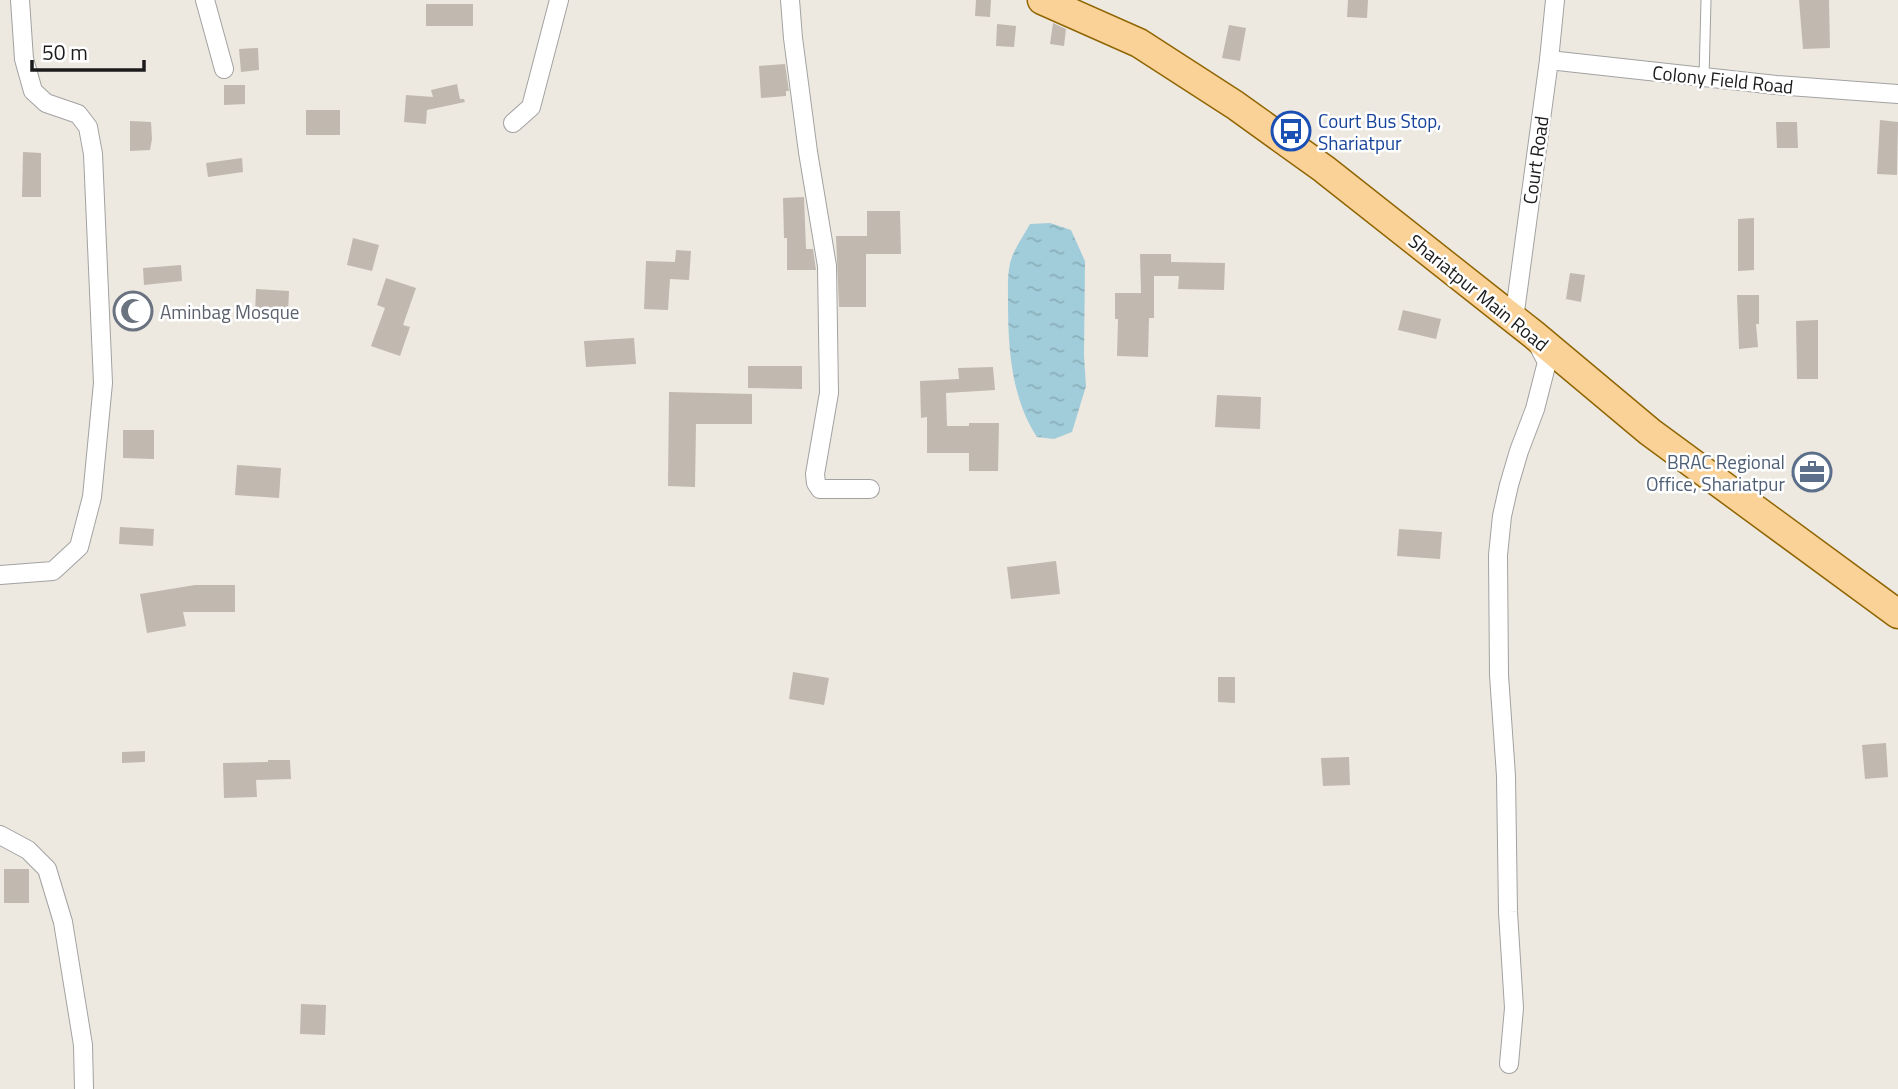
<svg xmlns="http://www.w3.org/2000/svg" width="1898" height="1089" font-family="'Titillium Web',sans-serif">
	<style>
		.water { fill: url(#water-ripples) }
		.building { fill: #c1b8b0 }
		.lines { fill: none; stroke-linecap: round; stroke-linejoin: round }
		.lane-casing { stroke: #a2a2a2; stroke-width: 11 }
		.street-casing { stroke: #a2a2a2; stroke-width: 20 }
		.primary-casing { stroke: #906502; stroke-width: 31 }
		.lane { stroke: #fff; stroke-width: 9 }
		.street { stroke: #fff; stroke-width: 18 }
		.primary { stroke: #fad298; stroke-width: 28 }
		.labels { text-anchor: middle; dominant-baseline: central; stroke-width: 5; stroke-linejoin: round; paint-order: stroke }
		.street-label { font-size: 19px; fill: #1b1b1b; stroke: #fff }
		.transit-label { font-size: 19px; fill: #164399; stroke: #fff; text-anchor: start }
		.worship-label { font-size: 19px; fill: #5b616d; stroke: #fff; text-anchor: start }
		.service-label { font-size: 19px; fill: #4e5e75; stroke: #fff; text-anchor: end }
	</style>
	<defs>
		<pattern id="water-ripples" width="26" height="14" patternUnits="userSpaceOnUse" patternTransform="scale(1.75)"><rect width="26" height="14" fill="#a1ccda"/><path d="M2 4q2-2 4 0t4 0M15 11q2-2 4 0t4 0" fill="none" stroke="#8aafba"/></pattern>
	</defs>
	<rect width="100%" height="100%" fill="#ede9e0"/>
	<path class="water" d="M1050 223 1071 230 1085 261 1084 356 1086 386 1072 432 1054 439 1037 437C1011 398 1008 347 1008 301 1008 287 1007 270 1012 257 1016 246 1024 235 1030 224Z"/>
	<g class="building">
		<polygon points="976,0 991,0 990,17 975,16"/>
		<polygon points="1348,0 1368,0 1367,18 1347,17"/>
		<polygon points="1799,0 1829,0 1830,48 1803,49"/>
		<rect x="426" y="4" width="47" height="22"/>
		<polygon points="1053,23 1066,29 1064,46 1050,44"/>
		<polygon points="997,24 1016,26 1014,47 996,46"/>
		<polygon points="1229,25 1246,28 1240,61 1222,58"/>
		<polygon points="258,48 259,70 241,72 239,49"/>
		<polygon points="785,64 789,91 786,91 786,96 761,98 759,66"/>
		<polygon points="457,84 460,99 464,99 465,102 427,110 426,124 404,122 406,95 433,97 431,90"/>
		<polygon points="224,85 245,85 245,104 224,105"/>
		<rect x="306" y="110" width="34" height="25"/>
		<polygon points="1880,120 1898,122 1897,175 1877,174"/>
		<polygon points="130,121 151,122 152,139 150,150 130,151"/>
		<polygon points="1776,122 1797,122 1798,148 1777,148"/>
		<polygon points="23,152 41,153 41,197 22,197"/>
		<polygon points="242,158 243,172 208,177 206,163"/>
		<polygon points="804,197 806,249 813,249 816,270 787,270 787,238 784,238 783,198"/>
		<polygon points="867,211 900,211 901,254 866,254 866,307 839,307 836,236 867,236"/>
		<polygon points="1754,218 1754,270 1738,271 1738,219"/>
		<polygon points="353,238 379,245 372,271 347,265"/>
		<polygon points="676,250 691,251 689,280 670,279 668,310 644,309 646,261 675,262"/>
		<polygon points="1140,254 1171,254 1171,262 1225,263 1224,290 1178,289 1179,276 1154,276 1154,318 1149,318 1148,357 1117,356 1118,319 1115,319 1115,293 1141,293"/>
		<polygon points="181,265 182,281 144,285 143,268"/>
		<polygon points="1570,273 1585,275 1581,302 1566,299"/>
		<polygon points="386,278 416,288 403,325 410,327 400,356 371,346 385,308 377,305"/>
		<polygon points="256,289 289,291 288,314 255,313"/>
		<polygon points="1737,295 1759,295 1759,324 1756,324 1758,347 1739,349"/>
		<polygon points="1403,310 1441,319 1436,339 1398,330"/>
		<polygon points="1818,320 1818,379 1797,379 1796,321"/>
		<polygon points="634,338 636,364 586,367 584,341"/>
		<polygon points="748,366 802,366 802,389 748,388"/>
		<polygon points="993,367 995,390 946,393 947,426 969,426 969,423 999,423 998,471 969,471 969,453 927,453 927,417 921,418 920,381 959,379 958,368"/>
		<polygon points="669,392 752,394 752,424 696,424 695,487 668,486"/>
		<polygon points="1217,395 1261,397 1260,429 1215,427"/>
		<polygon points="123,430 154,430 154,459 123,458"/>
		<polygon points="1801,454 1833,469 1823,491 1791,476"/>
		<polygon points="237,465 281,468 279,498 235,495"/>
		<polygon points="120,527 154,529 153,546 119,544"/>
		<polygon points="1399,529 1442,532 1440,559 1397,556"/>
		<polygon points="1056,561 1060,594 1011,599 1007,567"/>
		<polygon points="195,585 235,585 235,612 183,612 186,626 147,633 140,594"/>
		<polygon points="793,672 829,678 824,705 789,699"/>
		<polygon points="1218,677 1235,677 1235,703 1218,702"/>
		<polygon points="1886,743 1888,777 1865,779 1862,745"/>
		<polygon points="145,751 145,762 122,763 122,752"/>
		<polygon points="1349,757 1350,785 1323,786 1321,758"/>
		<polygon points="268,760 290,760 291,779 256,780 257,797 224,798 223,763 268,762"/>
		<rect x="4" y="869" width="25" height="34"/>
		<polygon points="301,1004 326,1005 325,1035 300,1034"/>
	</g>
	<g class="lines">
		<defs>
			<polyline id="lane" points="1704,78 1706,0"/>
			<g id="street">
				<polyline points="205,0 224,69"/>
				<polyline points="790,0 793,38 808,152 827,266 829,393 815,474 816,483 820,489 870,489"/>
				<polyline points="1549,60 1776,85 1898,94"/>
				<polyline points="513,123 531,107 559,0"/>
				<polyline points="1514,319 1549,60 1555,0"/>
				<polyline points="0,575 53,571 79,547 92,497 103,383 93,154 88,127 78,114 46,103 33,91 24,59 20,0"/>
				<polyline points="0,835 28,850 47,869 63,922 83,1045 84,1089"/>
				<polyline points="1509,1064 1514,1008 1508,912 1506,776 1499,675 1498,555 1502,516 1509,485 1519,451 1535,409 1547,362 1537,343"/>
			</g>
			<polyline id="primary" points="1042,0 1139,43 1235,105 1324,169 1533,334 1650,432 1898,614"/>
		</defs>
		<use href="#lane" class="lane-casing"/>
		<use href="#street" class="street-casing"/>
		<use href="#primary" class="primary-casing"/>
		<use href="#lane" class="lane"/>
		<use href="#street" class="street"/>
		<use href="#primary" class="primary"/>
	</g>
	<defs>
		<symbol id="bus-ring" viewBox="-11 -11 22 22"><circle r="9.5" fill="#fff" stroke="#1a4fb4" stroke-width="1.5"/><path d="M-5-6H5V4H4V6H2V4H-2V6H-4V4H-5ZM-3.5-4V0h7V-4ZM-3.5 1.2v1.5H-2V1.2ZM2 1.2v1.5H3.5V1.2Z" fill="#1a4fb4"/></symbol>
		<symbol id="mosque-ring" viewBox="-11 -11 22 22"><circle r="9.5" fill="#fff" stroke="#6b7280" stroke-width="1.5"/><path d="M3.5-4.9A6 6 0 1 0 3.5 4.9A5 5 0 1 1 3.5-4.9Z" fill="#6b7280"/></symbol>
		<symbol id="office-ring" viewBox="-11 -11 22 22"><circle r="9.5" fill="#fff" stroke="#5c6f8a" stroke-width="1.5"/><path d="M-6-3h4V-5.5h4V-3h4V5H-6ZM-1-4.5V-3h2v-1.5ZM-6 0V1H6V0Z" fill="#5c6f8a"/></symbol>
	</defs>
	<g fill-rule="evenodd">
		<use href="#bus-ring" x="1269" y="109" width="44" height="44"/>
		<use href="#mosque-ring" x="111" y="289" width="44" height="44"/>
		<use href="#office-ring" x="1790" y="450" width="44" height="44"/>
	</g>
	<g class="labels">
		<g class="street-label">
			<text transform="translate(1723 79) rotate(6)">Colony Field Road</text>
			<text transform="translate(1535 160) rotate(-82)">Court Road</text>
			<text transform="translate(1479 292) rotate(39)">Shariatpur Main Road</text>
		</g>
		<g class="transit-label">
			<text x="1318" y="120">Court Bus Stop,<tspan x="1318" dy="22">Shariatpur</tspan></text>
		</g>
		<g class="worship-label">
			<text x="160" y="311">Aminbag Mosque</text>
		</g>
		<g class="service-label">
			<text x="1785" y="461">BRAC Regional<tspan x="1785" dy="22">Office, Shariatpur</tspan></text>
		</g>
	</g>
	<path d="M32 60v10h112v-10" fill="none" stroke="#1b1b1b" stroke-width="3.5"/>
	<text x="42" y="60" font-size="21" fill="#1b1b1b" stroke="#ffffff" stroke-width="5" paint-order="stroke">50 m</text>
</svg>
